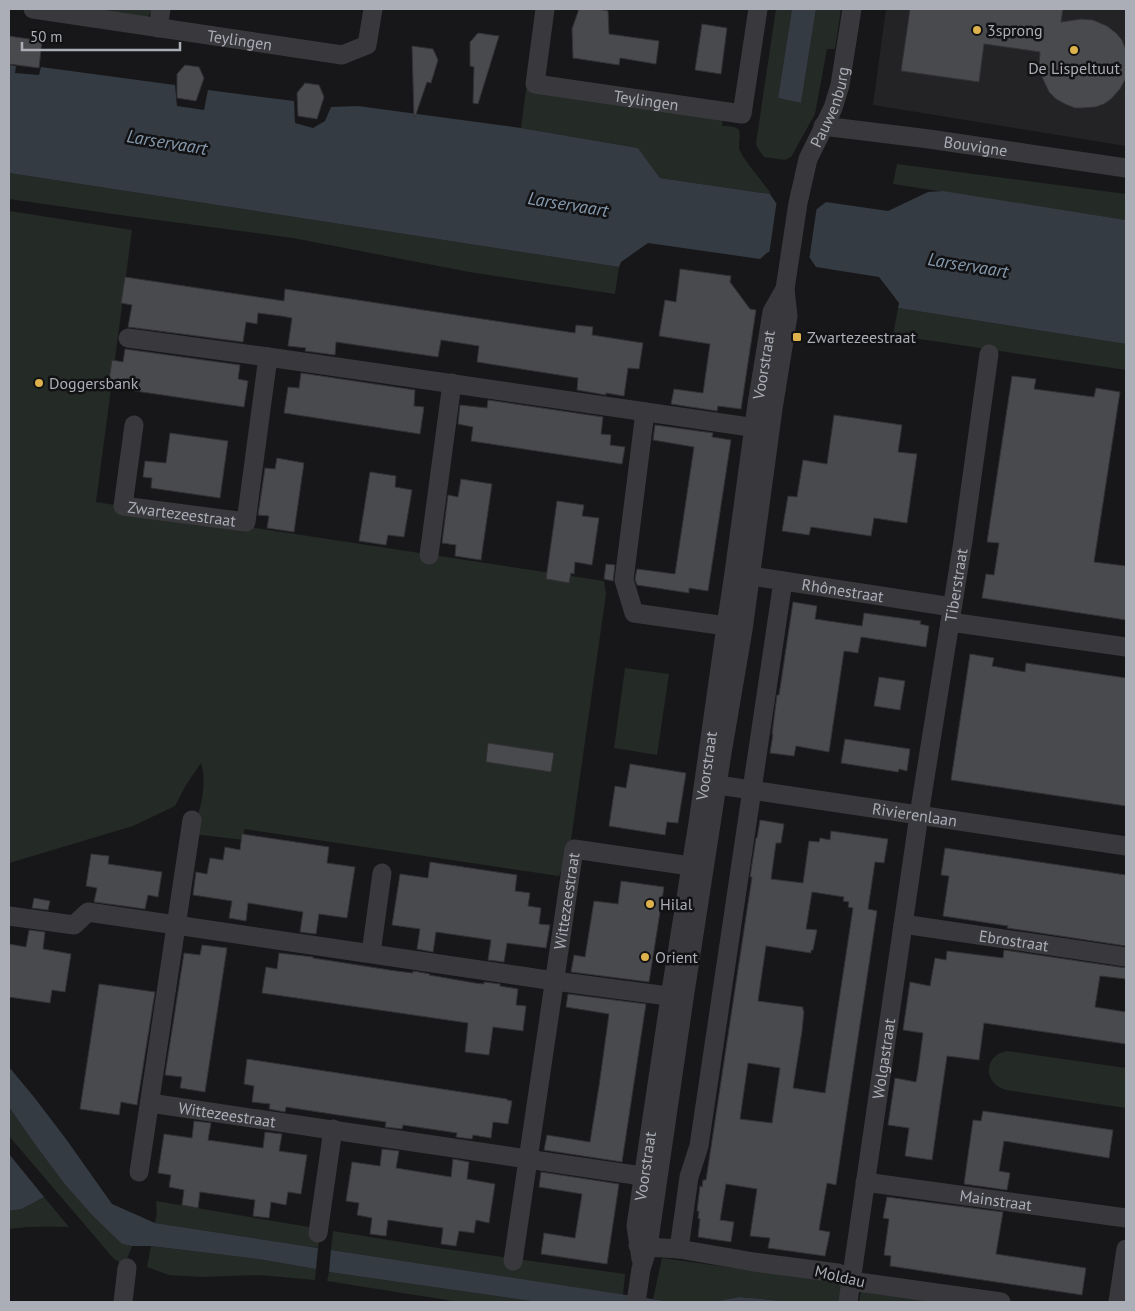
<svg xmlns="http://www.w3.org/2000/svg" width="1135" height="1311" font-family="'PT Sans',sans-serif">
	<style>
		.built { fill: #232326 }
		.green { fill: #242a25 }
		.water { fill: #343b42 }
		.pier { fill: #171719 }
		.building { fill: #494a4e; stroke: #323135; fill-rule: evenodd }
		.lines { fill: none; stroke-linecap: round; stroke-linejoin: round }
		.street { stroke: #39393d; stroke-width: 19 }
		.poi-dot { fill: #ddb14b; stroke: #121214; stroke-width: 2 }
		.labels { text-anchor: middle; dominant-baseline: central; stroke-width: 5; stroke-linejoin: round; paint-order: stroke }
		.poi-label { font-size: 16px; fill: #abaeb7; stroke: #121214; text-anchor: start }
		.street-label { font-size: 16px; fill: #abaeb7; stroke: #121214 }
		.water-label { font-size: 18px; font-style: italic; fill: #869aae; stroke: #121214 }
	</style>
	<rect width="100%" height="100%" fill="#171719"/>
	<polygon class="built" points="886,9 1126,9 1126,146 873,105"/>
	<g class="green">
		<polygon points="95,9 153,9 147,18 97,10"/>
		<polygon points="776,9 792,9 778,98 801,103 816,9 841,9 835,49 827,49 815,114 791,157 785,160 764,157 757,147 756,143"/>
		<path d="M526 89 723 118 722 126C727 126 734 126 738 129 742 133 737 144 740 151 746 163 762 181 770 192V194L660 178 638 148 521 128Z"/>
		<polygon points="897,164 1126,194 1126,220 893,184"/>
		<polygon points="9,173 619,267 615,294 469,272 293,238 127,216 9,199"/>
		<path d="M9 211 132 230 96 502 216 521 249 527 604 581 606 594 568 861 564 864 559 876 244 829V840L193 834C199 812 208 786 201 763L186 785 175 806 133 826 9 863Z"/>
		<polygon points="898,308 1126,344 1126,370 893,335"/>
		<polygon points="625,668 669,674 657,755 614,748"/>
		<path d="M1007 1051 1126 1068V1108L1006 1090C983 1084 983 1055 1007 1051Z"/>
		<polygon points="9,1107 34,1143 63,1182 122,1244 132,1246 124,1266 112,1257 97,1239 9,1136"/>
		<path d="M44 1197 69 1227C49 1226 29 1226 9 1229V1211L22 1209Z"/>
		<polygon points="156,1201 321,1229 318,1248 155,1223 157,1213"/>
		<polygon points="333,1231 438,1248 625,1274 623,1295 331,1250"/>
		<polygon points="151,1246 258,1259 316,1269 315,1280 259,1275 202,1277 169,1275 147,1267"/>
		<polygon points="662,1258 843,1283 840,1302 793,1302 739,1297 712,1302 672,1302 653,1299"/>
		<polygon points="329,1272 538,1302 459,1302 327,1281"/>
		<polygon points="861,1290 945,1302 859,1302"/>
	</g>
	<g class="water">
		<polygon points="792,9 816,9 801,103 778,98"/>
		<polygon points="9,65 16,66 15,73 39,75 41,67 175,85 177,106 204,110 208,90 294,101 295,123 313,128 325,121 331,107 358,106 521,128 638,148 660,178 770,194 776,203 817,209 826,202 888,211 928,192 943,191 1126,220 1126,344 898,308 899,303 879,277 816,267 810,258 768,252 760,259 648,243 621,262 619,267 9,173"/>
		<polygon points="9,1067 34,1097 66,1139 112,1204 155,1223 318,1248 316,1269 258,1259 151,1246 132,1246 122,1244 92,1215 63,1182 34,1143 9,1107"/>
		<polygon points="9,1154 44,1197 22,1209 9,1211"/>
		<polygon points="331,1250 672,1302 538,1302 329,1272"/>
		<polygon points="739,1297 793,1302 712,1302"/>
	</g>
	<polygon class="pier" points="777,200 817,206 809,261 769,255"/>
	<g class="building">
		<polygon points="579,9 599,9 608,11 609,34 659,41 656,64 620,58 619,65 573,58 572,29"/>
		<polygon points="910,9 1063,9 1061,22 1081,19 1093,20 1107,26 1116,33 1122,40 1126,50 1126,78 1120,89 1111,99 1104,104 1095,107 1083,108 1075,108 1065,104 1056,99 1049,92 1041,75 1039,66 1040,52 984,44 979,82 901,71"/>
		<polygon points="702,24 727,28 721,74 695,70"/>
		<polygon points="478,33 499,36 478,104 473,103 474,67 470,66 470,42"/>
		<polygon points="9,36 42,41 39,68 9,64"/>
		<polygon points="412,46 433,49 438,60 431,83 427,82 415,117 414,117"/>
		<polygon points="185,65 199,67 204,78 196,101 177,98 177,74"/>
		<polygon points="305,83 319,85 324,97 317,119 298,116 297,93"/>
		<polygon points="680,269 731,276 730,282 750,309 756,310 741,409 718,406 717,411 671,404 674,389 703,393 710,344 659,336 665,300 676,302"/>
		<polygon points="125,277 284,301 285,289 575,333 576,325 593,327 592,335 643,343 639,369 628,368 624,396 606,393 606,395 577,390 578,378 477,362 479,346 441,340 438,357 336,342 335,355 305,351 306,348 288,346 292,318 281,316 258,313 257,324 246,322 243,342 128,327 132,305 121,303"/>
		<polygon points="125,349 240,365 238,379 248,381 244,407 108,387 112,360 123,362"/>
		<polygon points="301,373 415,390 414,406 424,407 420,434 284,413 288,387 299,388"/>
		<polygon points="1012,376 1036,379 1034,389 1094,397 1096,388 1120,392 1094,562 1126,566 1126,620 982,598 986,574 994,575 999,543 987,542"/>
		<polygon points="488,400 603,417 601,434 611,435 610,445 625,447 622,464 471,441 473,427 458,424 460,405 487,408"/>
		<polygon points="834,415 902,425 898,452 917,454 907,523 874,518 871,536 811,527 809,535 782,531 788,496 797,497 803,460 827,464"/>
		<polygon points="655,425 713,433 712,437 731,440 708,591 689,588 689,593 637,585 635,579 637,569 675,574 694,447 653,440"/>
		<polygon points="170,433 228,441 220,498 151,488 152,478 143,477 145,461 166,463"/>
		<polygon points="277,458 304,463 294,532 267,528 269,516 258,515 265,468 275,469"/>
		<polygon points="370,472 396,476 395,487 412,490 404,537 388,535 386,545 359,541"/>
		<polygon points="461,479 492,484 481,560 455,556 456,545 442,543 448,495 458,497"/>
		<polygon points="557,501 584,505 582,516 599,518 592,565 575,562 574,574 571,573 569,583 546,579"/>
		<polygon points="606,564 615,565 613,581 604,579"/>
		<polygon points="793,602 817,606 815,619 862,626 864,613 921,621 920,624 929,626 926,647 861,637 858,653 844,651 829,752 796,746 794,756 770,753 773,734 772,734 777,695 779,695"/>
		<polygon points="970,654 994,658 992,666 1025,672 1026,663 1126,678 1126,806 951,780"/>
		<polygon points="879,677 905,681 900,710 874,706"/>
		<polygon points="845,739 910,749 907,771 899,769 898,772 841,763"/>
		<polygon points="488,743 554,753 551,772 486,762"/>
		<polygon points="630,764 686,773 678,823 667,822 665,835 609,826 615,786 626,788"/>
		<path d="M760 820 784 824 781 843H776L771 879 803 883 809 841 819 842 820 838 830 840 831 831 888 839 884 863 875 862 868 909 877 911 836 1185 827 1183 819 1230 830 1232 825 1256 768 1248 770 1238 750 1236 757 1189 726 1184 720 1220 734 1222 731 1242 698 1237 700 1219 698 1218 699 1211H697L700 1186 702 1187 703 1180H706L752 877H750L756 838H757ZM812 892 844 897 843 901 849 902 848 907 853 908 825 1093 793 1088 802 1031 804 1011 803 1010V1007L758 1001 766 946 811 953V950H813L817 930 806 929ZM748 1063 780 1068 772 1123 740 1119Z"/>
		<polygon points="242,834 329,847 327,863 355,867 347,918 319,914 316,934 300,932 303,912 248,903 246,921 229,918 232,901 193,895 196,872 207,874 210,858 223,860 225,847 240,850"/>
		<polygon points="945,848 1126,875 1126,946 1007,928 1008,926 943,916 949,876 941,875"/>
		<polygon points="91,854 109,856 108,864 162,872 158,897 148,895 145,909 94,902 97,888 86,886"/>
		<polygon points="430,862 517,875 515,891 530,893 528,906 541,908 539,924 550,925 546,948 507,943 504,962 488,960 491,940 436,932 433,952 417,949 420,929 392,925 400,874 428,878"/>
		<polygon points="621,881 664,887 649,982 571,972 574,955 585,957 594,901 618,904"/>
		<polygon points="34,898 50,901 48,910 32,908"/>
		<polygon points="29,930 45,932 43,949 71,954 65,992 52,990 50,1003 9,997 9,944 26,947"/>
		<polygon points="202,945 227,948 205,1092 180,1088 182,1077 165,1075 184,953 200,955"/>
		<polygon points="1004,950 1126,968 1126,979 1100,976 1095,1007 1126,1012 1126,1044 984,1023 979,1060 947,1056 932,1160 905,1156 909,1128 888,1125 895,1078 916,1082 918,1071 923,1033 903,1030 910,982 930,986 935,958 946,960 947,951 1003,958"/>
		<polygon points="279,953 313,957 313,958 396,971 413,973 413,971 430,974 429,975 475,983 484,984 484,982 500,984 500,986 518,989 516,1005 526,1006 523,1031 493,1027 489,1055 465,1052 468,1023 262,993 266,967 277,969"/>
		<polygon points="99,984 155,992 137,1105 121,1102 119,1115 80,1109"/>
		<polygon points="568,994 646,1004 622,1162 544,1150 547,1135 590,1142 599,1086 609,1014 566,1007"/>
		<polygon points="247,1059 507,1099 507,1100 512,1101 508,1124 493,1122 491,1138 473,1135 472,1139 456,1137 457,1133 403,1125 402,1129 385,1127 386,1122 338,1115 286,1107 285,1112 269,1109 270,1104 252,1102 254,1086 244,1084"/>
		<polygon points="983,1111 1113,1130 1109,1158 1004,1141 999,1171 1010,1173 1007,1190 964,1184 973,1120 981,1121"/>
		<polygon points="194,1121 211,1123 208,1140 263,1148 265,1132 282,1134 279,1151 307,1155 301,1194 288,1192 286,1205 271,1202 269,1218 253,1216 255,1200 200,1192 198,1208 182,1205 184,1190 169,1187 171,1175 158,1173 164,1134 192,1138"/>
		<polygon points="382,1149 399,1151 396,1168 451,1177 453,1159 469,1162 467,1179 495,1184 489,1223 476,1220 474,1233 459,1231 456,1246 441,1244 443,1228 428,1226 388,1220 386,1236 370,1234 372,1218 357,1215 359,1203 346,1201 352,1162 380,1166"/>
		<polygon points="541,1172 619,1184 607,1264 541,1254 544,1233 575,1238 582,1194 539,1187"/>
		<polygon points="887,1197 1003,1212 996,1254 1086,1268 1082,1295 890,1266 891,1256 884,1255 889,1219 883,1218"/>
	</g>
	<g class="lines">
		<g class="street">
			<path id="s1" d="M33 9 342 55 367 45 373 9"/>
			<path id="s2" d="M545 9 535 84 742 114 758 9"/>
			<polyline points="158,28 161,9"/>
			<path id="s3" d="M823 126 929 139 1126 168"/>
			<polyline points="128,338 268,357 764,429"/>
			<polyline points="645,412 624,580 634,613 726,626"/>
			<path id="s4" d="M134 425 123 506 246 522 268 357"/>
			<polyline points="429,555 452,383"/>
			<path id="s5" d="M738 574 952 607"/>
			<polyline points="950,622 1126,647"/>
			<path id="s6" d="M705 783 1126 846"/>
			<polyline points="9,916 74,925 88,912 555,981 683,998"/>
			<path id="s7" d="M903 924 1126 957"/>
			<polyline points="371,953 382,873"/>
			<path id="s8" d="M150 1103 655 1178"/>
			<polyline points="139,1172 192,820"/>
			<path id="s9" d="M865 1182 1126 1218"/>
			<polyline points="318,1233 333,1129"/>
			<polyline points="638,1245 648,1247 679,1249 754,1262 838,1273 851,1281 1001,1302"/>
			<polyline points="679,1249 689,1177 699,1146 783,581"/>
			<path id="s10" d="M641 1259 636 1226 670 997 698 823 726 626 734 573 757 404 772 312 785 289"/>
			<path id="s11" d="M513 1261 574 849 690 866"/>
			<polyline points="123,1302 127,1268"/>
			<path id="s12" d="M636 1302 641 1269 648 1247 684 999 722 753 743 630 773 409 788 316 785 289 798 203 808 159 833 108 840 85 852 9"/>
			<path id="s13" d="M848 1302 919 815 963 541 989 354"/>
			<polyline points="1118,1302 1126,1249"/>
		</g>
	</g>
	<g class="poi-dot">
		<circle cx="977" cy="30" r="5"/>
		<circle cx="1074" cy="50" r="5"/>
		<rect x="792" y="332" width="10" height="10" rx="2.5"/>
		<circle cx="39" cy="383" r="5"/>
		<circle cx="650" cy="904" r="5"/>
		<circle cx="645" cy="957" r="5"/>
	</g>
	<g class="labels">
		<g class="poi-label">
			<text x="987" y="30">3sprong</text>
			<text x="1074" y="68" text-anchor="middle">De Lispeltuut</text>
			<text x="807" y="337">Zwartezeestraat</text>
			<text x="49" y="383">Doggersbank</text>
			<text x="660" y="904">Hilal</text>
			<text x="655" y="957">Orient</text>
		</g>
		<g class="street-label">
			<text stroke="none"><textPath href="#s1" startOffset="209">Teylingen</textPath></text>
			<text stroke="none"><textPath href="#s2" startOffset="188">Teylingen</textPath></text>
			<text stroke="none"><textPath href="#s12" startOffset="1214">Pauwenburg</textPath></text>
			<text stroke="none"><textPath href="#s3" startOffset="154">Bouvigne</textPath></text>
			<text stroke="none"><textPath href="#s10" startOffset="904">Voorstraat</textPath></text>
			<text stroke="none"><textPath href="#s4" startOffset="141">Zwartezeestraat</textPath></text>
			<text stroke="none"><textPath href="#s13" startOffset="725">Tiberstraat</textPath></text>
			<text stroke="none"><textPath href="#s5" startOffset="106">Rhônestraat</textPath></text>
			<text stroke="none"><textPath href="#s10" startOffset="499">Voorstraat</textPath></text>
			<text stroke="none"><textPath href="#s6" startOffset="212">Rivierenlaan</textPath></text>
			<text stroke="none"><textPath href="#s11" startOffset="364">Wittezeestraat</textPath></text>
			<text stroke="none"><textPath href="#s7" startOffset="112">Ebrostraat</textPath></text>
			<text stroke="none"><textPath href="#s13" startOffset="246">Wolgastraat</textPath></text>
			<text stroke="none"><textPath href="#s8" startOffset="78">Wittezeestraat</textPath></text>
			<text stroke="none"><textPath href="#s10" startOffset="94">Voorstraat</textPath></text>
			<text stroke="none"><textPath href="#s9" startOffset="132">Mainstraat</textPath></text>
			<text transform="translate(840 1276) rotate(13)">Moldau</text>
		</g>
		<g class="water-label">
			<text transform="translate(167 142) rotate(9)">Larservaart</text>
			<text transform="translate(568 204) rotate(9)">Larservaart</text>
			<text transform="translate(968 265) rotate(9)">Larservaart</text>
		</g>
	</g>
	<rect width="1135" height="1311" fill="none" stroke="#abaeb7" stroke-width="20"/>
	<path d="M22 42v8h158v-8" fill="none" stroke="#abaeb7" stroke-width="2.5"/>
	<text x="30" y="42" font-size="15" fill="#abaeb7" stroke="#121214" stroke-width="4" paint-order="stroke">50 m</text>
</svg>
